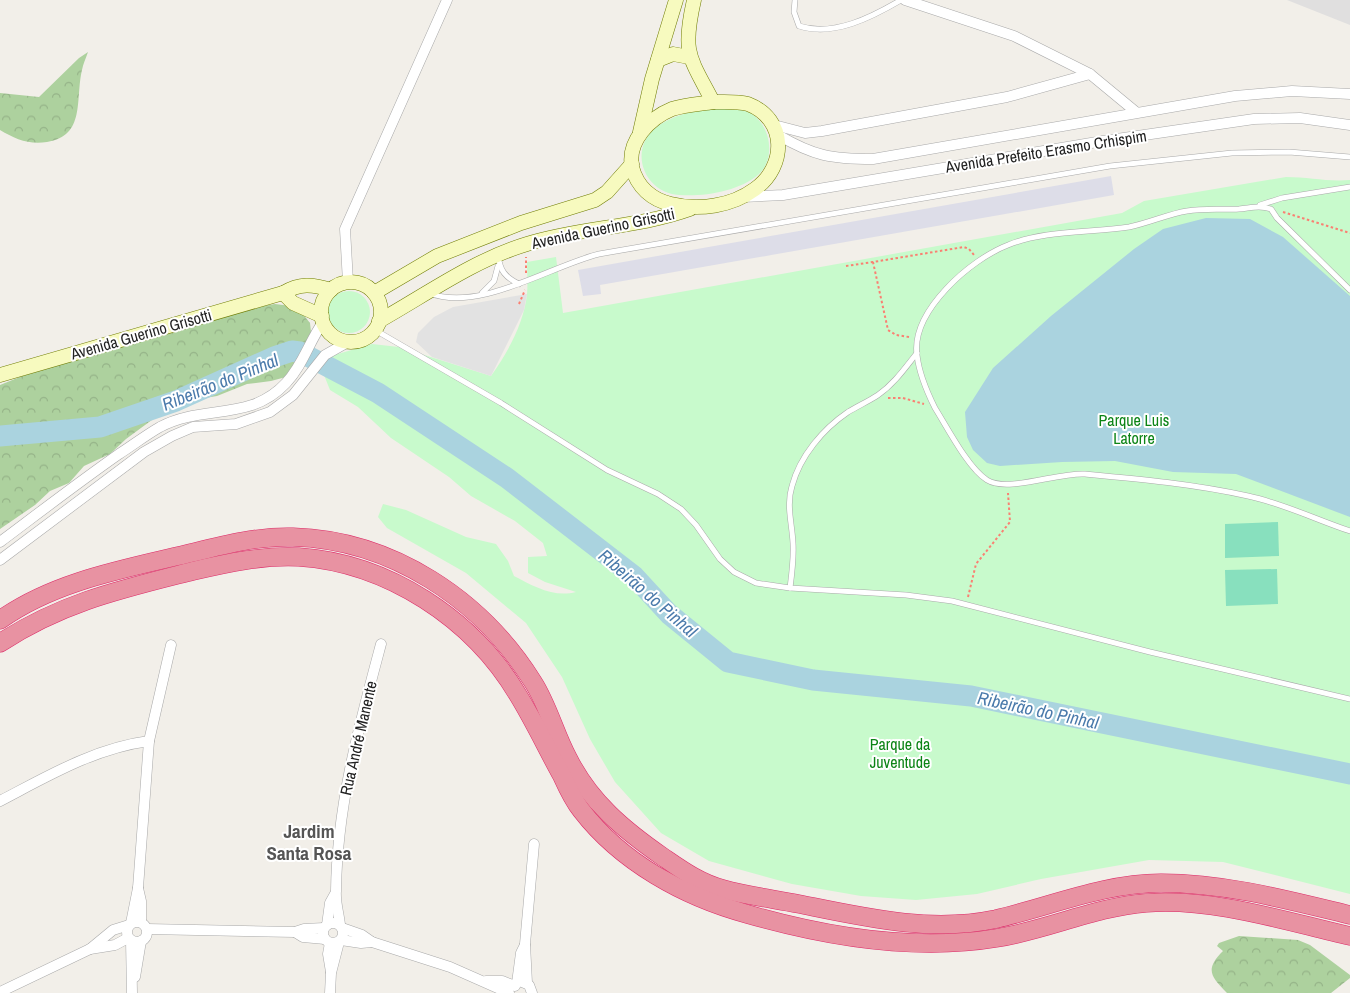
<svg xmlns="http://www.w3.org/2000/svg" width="1350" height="993" font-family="'Archivo Narrow',sans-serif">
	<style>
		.residential { fill: #e0dfdf }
		.forest { fill: url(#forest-crowns) }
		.park { fill: #c8facc }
		.pitch { fill: #88e0be }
		.parking { fill: #e2e2e2 }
		.plaza { fill: #dddde8 }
		.water { fill: #aad3df }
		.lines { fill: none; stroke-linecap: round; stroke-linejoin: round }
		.river { stroke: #aad3df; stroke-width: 21 }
		.lane-casing { stroke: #a9a9a9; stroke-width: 6 }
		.street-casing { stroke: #a9a9a9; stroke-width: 11 }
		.secondary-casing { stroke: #707d05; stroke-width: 15 }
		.highway-casing { stroke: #dc2a67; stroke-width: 19 }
		.path { stroke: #fa8072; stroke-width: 2; stroke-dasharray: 2.5 2.5; stroke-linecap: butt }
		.lane { stroke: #fff; stroke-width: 5 }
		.street { stroke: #fff; stroke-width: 10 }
		.secondary { stroke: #f7fabf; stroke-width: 14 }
		.highway { stroke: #e892a2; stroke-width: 18 }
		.labels { text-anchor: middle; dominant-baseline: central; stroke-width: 4; stroke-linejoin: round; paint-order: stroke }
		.street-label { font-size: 16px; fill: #222; stroke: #fff }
		.park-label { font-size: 16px; fill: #0c8416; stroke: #fff }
		.water-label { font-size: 18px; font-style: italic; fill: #4a7aab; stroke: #fff }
		.quarter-label { font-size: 19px; font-weight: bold; fill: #555; stroke: #fff }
	</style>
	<defs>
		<pattern id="forest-crowns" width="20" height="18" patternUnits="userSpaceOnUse" patternTransform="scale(1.25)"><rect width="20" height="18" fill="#add19e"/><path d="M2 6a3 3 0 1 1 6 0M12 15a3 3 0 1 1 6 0" fill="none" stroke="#95b388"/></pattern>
	</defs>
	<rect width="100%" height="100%" fill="#f2efe9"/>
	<polygon class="residential" points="1287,0 1350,0 1350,25"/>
	<g class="forest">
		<path d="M88 52C86 58 83 64 82 70 75 99 86 136 47 142 29 145 15 139 0 130V93L39 97 79 58Z"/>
		<path d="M275 304 291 306 302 313 310 323 311 332 308 343 286 377 271 381 247 384 217 396 175 403 126 439 110 454 84 466 69 483 50 491 35 505 0 529V385C56 361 114 350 172 333 206 323 240 309 275 304Z"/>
		<path d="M1239 936 1298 940 1310 945 1350 975V978L1331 993H1227C1210 976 1205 969 1223 951L1217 946 1219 943Z"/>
	</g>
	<g class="park">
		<path d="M722 108C730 109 740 109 748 112 770 122 777 157 759 174 740 191 704 197 679 195 644 193 627 149 657 127 677 112 698 111 722 108Z"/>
		<path d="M1286 177C1309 177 1327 182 1350 180V894L1223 862 1149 860 1041 879 977 894 916 900 861 896 792 884 709 861 661 833 615 782 590 739 562 677 526 623 466 573 387 528 378 517 383 504 406 510 466 537 496 544 508 561 514 576C533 586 554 598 576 592L545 582 528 573V557L547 556 543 543 515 521 471 496 449 477 391 438 358 407 330 390 324 375 331 356 372 344 399 347 491 376C508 352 524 323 527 294 528 284 527 273 527 262L556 257 563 313 1122 213 1144 201Z"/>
		<circle cx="349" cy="312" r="21"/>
	</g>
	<g class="pitch">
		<polygon points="1278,522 1279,556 1225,558 1225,524"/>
		<polygon points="1277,569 1278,604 1226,606 1225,570"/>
	</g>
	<polygon class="parking" points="527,294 524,310 491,376 432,357 416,342 418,333 434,317 453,307"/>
	<polygon class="plaza" points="1111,176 1114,195 600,285 601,294 583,296 578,270"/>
	<polygon class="water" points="1206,218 1250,219 1283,237 1350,296 1350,517 1236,474 1173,472 1115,461 1062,462 1000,466 987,463 973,450 967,437 965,412 993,368 1051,316 1134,249 1163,229"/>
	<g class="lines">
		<polyline class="river" points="0,436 100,427 176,401 274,357 292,351 300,352 378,393 507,478 634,576 669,614 728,662 813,680 971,696 1350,774"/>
		<defs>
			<g id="lane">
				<path d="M795 0 794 12 799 26C834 37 872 17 901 0"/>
				<polyline points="1260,205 1282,198 1350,187"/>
				<path d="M498 255C500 271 505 277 519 284"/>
				<path d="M1350 290 1277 218 1271 209C1259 205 1251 208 1239 209 1222 210 1204 208 1187 211 1168 214 1149 223 1129 227 1089 233 1045 230 1008 245 971 259 911 311 917 355 919 373 927 392 935 408 947 427 968 468 987 480 1008 493 1059 472 1085 474 1139 479 1194 484 1248 496 1282 503 1317 520 1350 531"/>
				<path d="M429 293C479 313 550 266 599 254L1110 166 1232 153 1289 152 1350 157"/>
				<polyline points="482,293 494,281 498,266"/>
				<polyline points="375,330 501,403 607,470 658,494 681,509 696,525 720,559 734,572 756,583 790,588 906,595 952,601 1150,652 1350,699"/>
				<path d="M790 588C792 573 794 558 793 543 792 523 786 505 792 486 800 456 823 429 848 412 858 406 869 401 878 395 894 384 905 368 917 353"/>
			</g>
			<g id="street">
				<polyline points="905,0 1014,36 1090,74 1136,112"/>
				<polyline points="774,125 805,133 822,131 1007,97 1090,74"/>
				<path d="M778 135C814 156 831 159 873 159L1235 96 1292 91 1350 94"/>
				<polyline points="743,197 783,195 1103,141 1254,119 1300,118 1350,125"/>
				<polyline points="348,282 345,229 447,0"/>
				<path d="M0 542C40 512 79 482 119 454 133 445 146 435 160 427 203 404 250 422 286 383 303 365 309 342 323 322"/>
				<polyline points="0,560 144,452 172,436 193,427 236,424 270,412 293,395 325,355 348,342"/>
				<path d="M0 801C48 776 95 748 149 741"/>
				<polyline points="138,888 141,901 141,922"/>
				<circle cx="137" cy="932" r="10"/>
				<circle cx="333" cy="933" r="10"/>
				<polyline points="131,923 138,888 149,741 171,645"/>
				<polyline points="327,925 330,903 335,894"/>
				<path d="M340 925C339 914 335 902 336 891 337 805 359 726 381 644"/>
				<polyline points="342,928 362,935 372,942 450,967 509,993"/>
				<polyline points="147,929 295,932 304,929 324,928"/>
				<polyline points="295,932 303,937 325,939"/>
				<polyline points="131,940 132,993"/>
				<polyline points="341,940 361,943 372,942"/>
				<polyline points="330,943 328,954 331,972"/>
				<polyline points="90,949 115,945 128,938"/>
				<polyline points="135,977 141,941"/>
				<polyline points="486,981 502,981 515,986"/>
				<polyline points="522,982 529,985 532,993"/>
				<polyline points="517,983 521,953 525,945"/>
				<polyline points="527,983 525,944 534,844"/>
				<polyline points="0,992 90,949 113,930 129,925"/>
				<polyline points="330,993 331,973 339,942"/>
			</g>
			<g id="secondary">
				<path d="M694 0C682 53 689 56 713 102"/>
				<polyline points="658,60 673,54 689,57"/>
				<path d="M713 102C724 102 737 101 748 104 787 119 787 166 755 189 732 206 699 211 671 204 652 200 637 187 632 167 627 141 650 118 672 109 685 105 700 104 713 102Z"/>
				<polyline points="640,132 652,79 676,0"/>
				<circle cx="351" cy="312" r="30"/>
				<polyline points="283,293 293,303 322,316"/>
				<polyline points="374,293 437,256 521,223 595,200 607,192 632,164"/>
				<path d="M379 321C427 294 474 260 527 244 581 227 637 228 690 209"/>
				<path d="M0 375 283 293C300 283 312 284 331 290"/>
			</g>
			<g id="highway">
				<path d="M0 620C56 580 129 568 195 552 227 544 260 536 293 537 392 540 481 599 533 682 548 705 555 734 568 758 590 802 624 830 663 857 682 870 700 883 723 889 748 896 774 899 799 904 863 917 930 933 996 919 1051 906 1105 883 1161 883 1225 883 1288 900 1350 915"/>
				<path d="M0 643C63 602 122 589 193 571 227 563 264 555 299 557 388 563 473 619 518 695 534 721 547 749 562 776 567 787 573 800 581 810 621 862 684 897 747 914 827 937 914 952 997 938 1047 930 1095 907 1146 903 1215 898 1284 921 1350 936"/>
			</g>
		</defs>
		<use href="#lane" class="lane-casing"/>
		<use href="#street" class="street-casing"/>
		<use href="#secondary" class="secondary-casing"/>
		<use href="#highway" class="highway-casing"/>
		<g class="path">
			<polyline points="1283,212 1350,233"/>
			<polyline points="846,266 873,262"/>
			<polyline points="526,273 526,257"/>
			<polyline points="519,304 525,290"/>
			<polyline points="909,337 896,335 888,330 873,262 964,247 969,249 974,255"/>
			<polyline points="888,398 903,398 924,404"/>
			<polyline points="968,597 976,564 1010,522 1008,493"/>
		</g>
		<use href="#lane" class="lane"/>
		<use href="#street" class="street"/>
		<use href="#secondary" class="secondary"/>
		<use href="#highway" class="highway"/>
	</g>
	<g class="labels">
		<g class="street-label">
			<text transform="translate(1046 151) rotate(-9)">Avenida Prefeito Erasmo Crhispim</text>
			<text transform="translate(603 228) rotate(-12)">Avenida Guerino Grisotti</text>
			<text transform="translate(141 334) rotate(-16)">Avenida Guerino Grisotti</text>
			<text transform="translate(358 738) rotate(-77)">Rua André Manente</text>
		</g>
		<g class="park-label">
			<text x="1134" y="420">Parque Luis<tspan x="1134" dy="18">Latorre</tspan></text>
			<text x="900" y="744">Parque da<tspan x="900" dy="18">Juventude</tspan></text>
		</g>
		<g class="water-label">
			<text transform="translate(220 382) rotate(-22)">Ribeirão do Pinhal</text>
			<text transform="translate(648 593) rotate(41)">Ribeirão do Pinhal</text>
			<text transform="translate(1038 710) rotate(12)">Ribeirão do Pinhal</text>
		</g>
		<g class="quarter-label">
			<text x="309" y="831">Jardim<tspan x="309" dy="22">Santa Rosa</tspan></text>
		</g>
	</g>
</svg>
